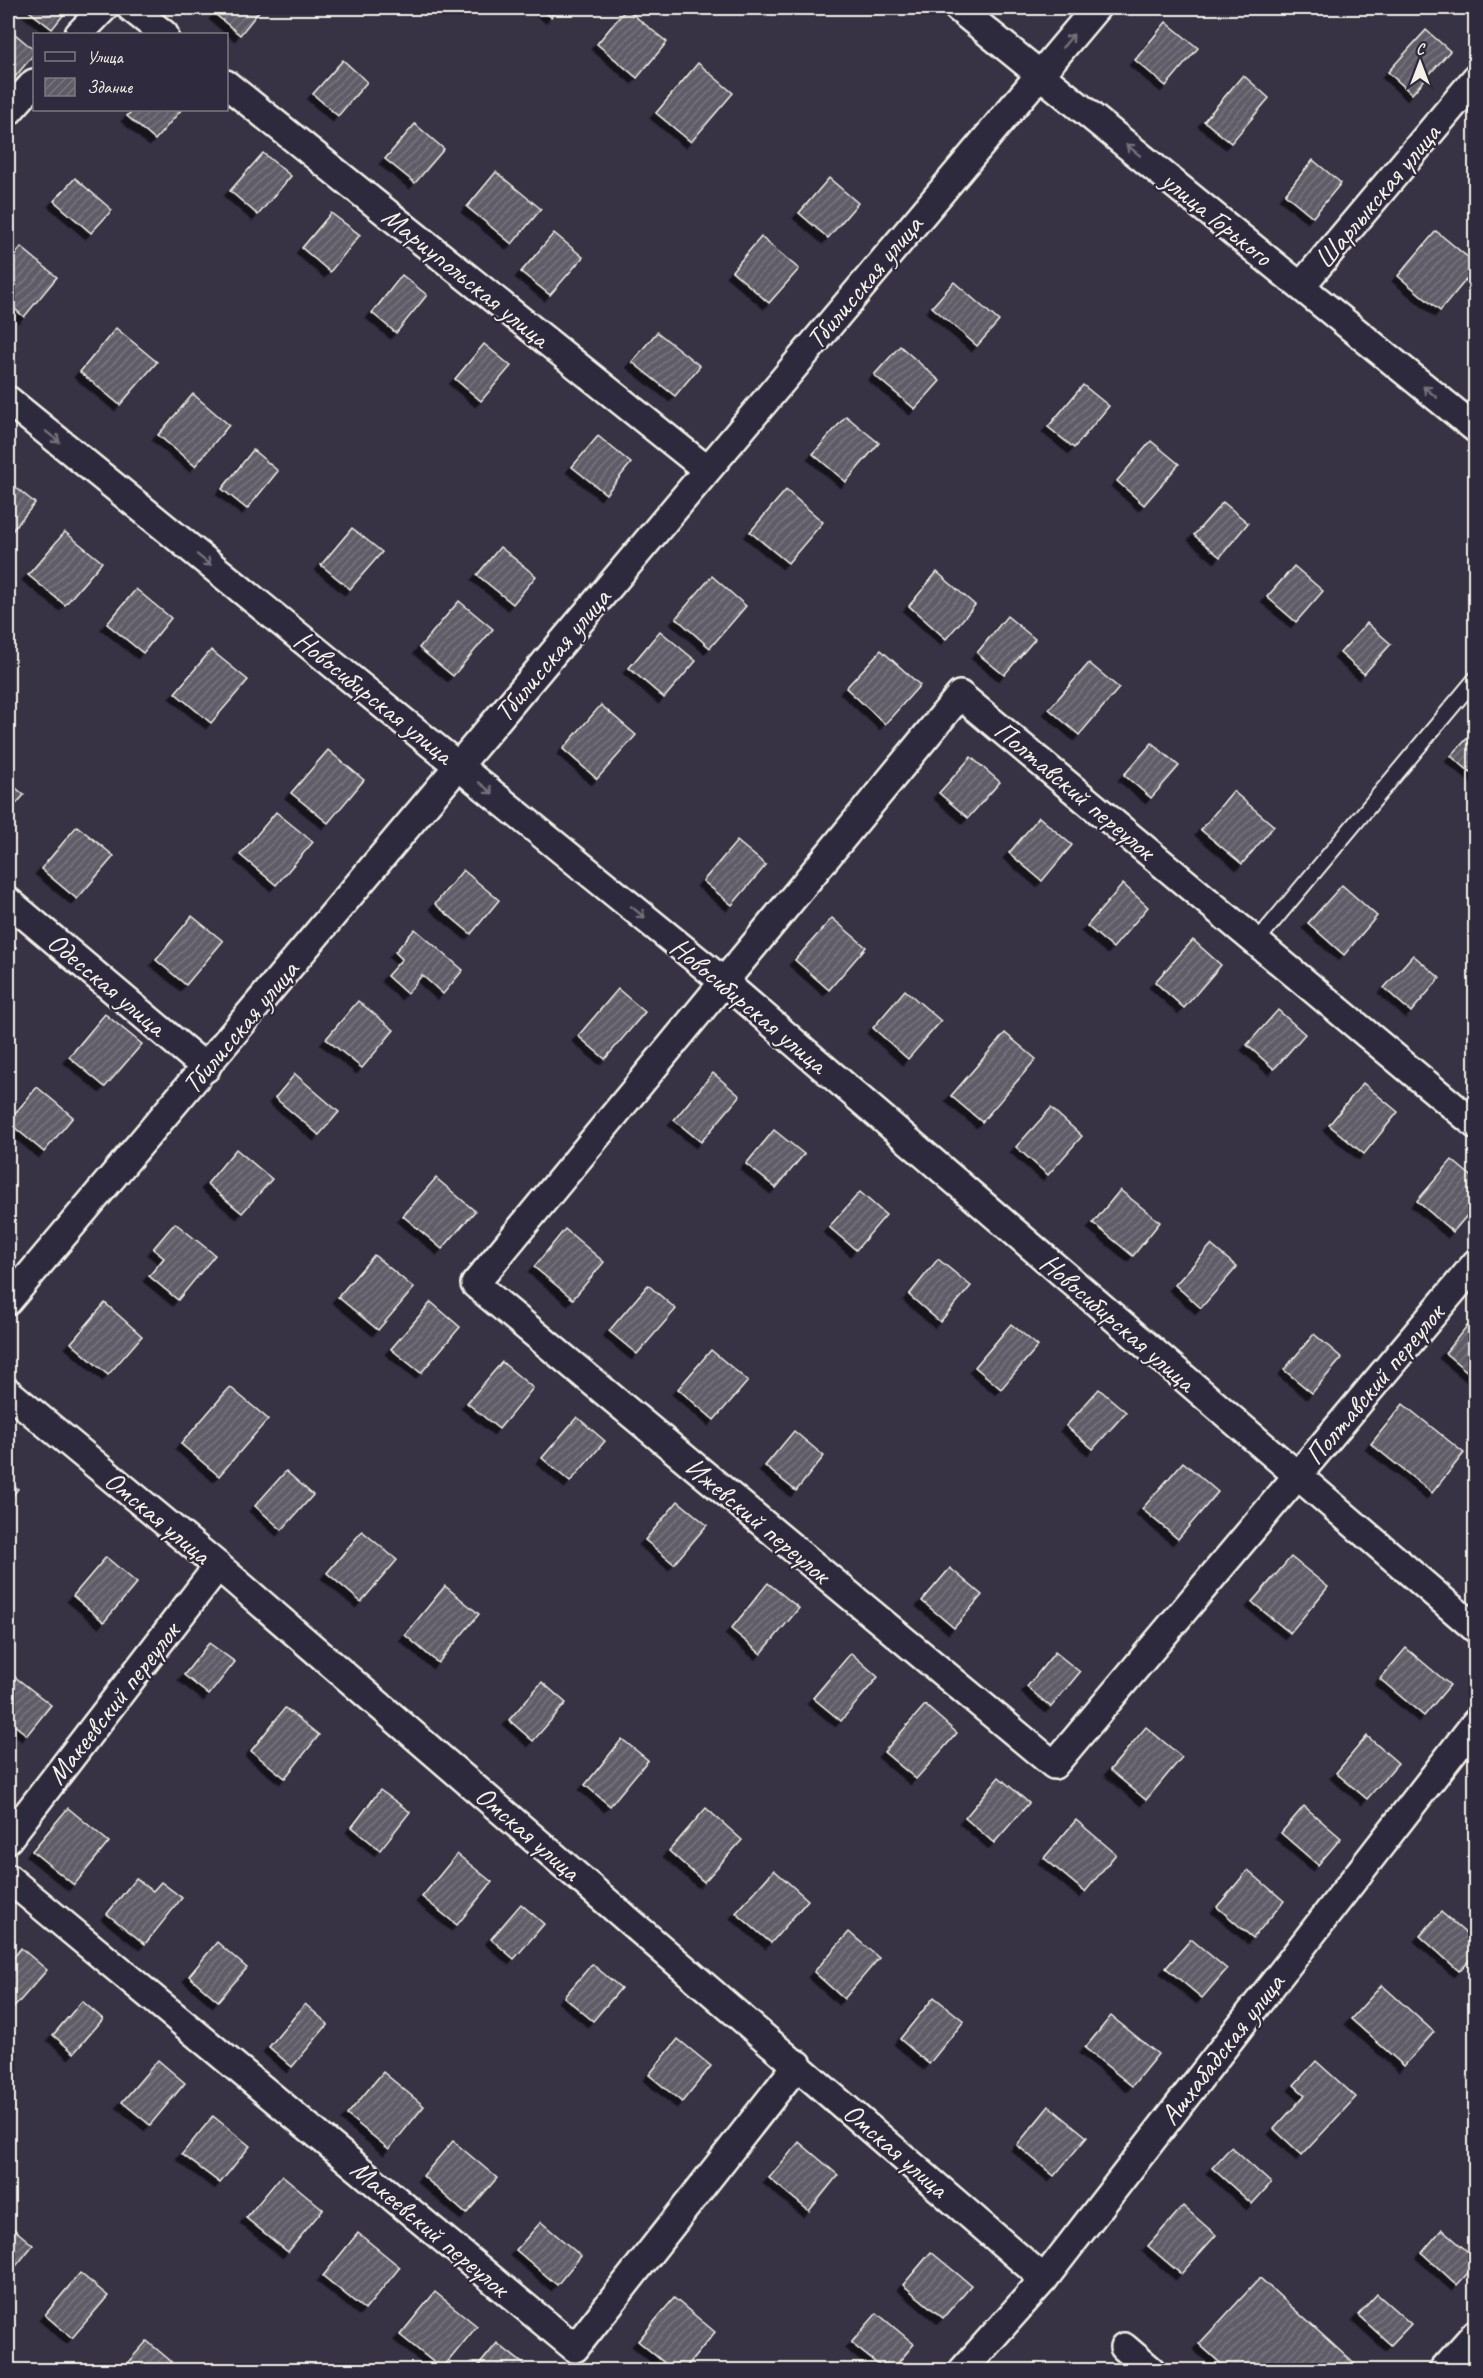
<svg xmlns="http://www.w3.org/2000/svg" width="1483" height="2378" font-family="Caveat,sans-serif">
	<style>
		.building { fill: url(#building-hatch); stroke: #f4f1e8; stroke-width: 1.5; filter: url(#shadow) }
		.lines { fill: none; stroke-linecap: round; stroke-linejoin: round }
		.service-casing { stroke: #f4f1e8; stroke-width: 18 }
		.minor-casing { stroke: #f4f1e8; stroke-width: 32 }
		.service { stroke: #2f2a3d; stroke-width: 14 }
		.minor { stroke: #2f2a3d; stroke-width: 27 }
		.oneway { stroke: #747079 }
		.labels { text-anchor: middle; dominant-baseline: central; stroke-width: 5; stroke-linejoin: round; paint-order: stroke }
		.street-label { font-size: 28px; fill: #f4f1e8; stroke: #2f2a3d }
	</style>
	<defs>
		<pattern id="building-hatch" width="6" height="6" patternUnits="userSpaceOnUse" patternTransform="scale(1.5)"><rect width="6" height="6" fill="#5f5c67"/><path d="M-1 1l2-2M0 6l6-6M5 7l2-2" fill="none" stroke="#77747d"/></pattern>
		<filter id="shadow"><feDropShadow dx="-5.5" dy="5.5" stdDeviation="0" flood-color="#0009"/></filter>
	</defs>
	<rect width="100%" height="100%" fill="#373244"/>
	<filter id="ink" filterUnits="userSpaceOnUse"><feTurbulence type="fractalNoise" baseFrequency=".0167" numOctaves="2"/><feDisplacementMap in="SourceGraphic" scale="12" xChannelSelector="R" yChannelSelector="G"/><feConvolveMatrix kernelMatrix="1 2 1 2 8 2 1 2 1" color-interpolation-filters="sRGB"/></filter>
	<g filter="url(#ink)">
		<g class="building">
			<polygon points="25,8 69,8 52,29"/>
			<polygon points="220,8 262,8 240,35 215,14"/>
			<polygon points="540,8 559,8 551,17"/>
			<polygon points="626,9 667,42 637,78 597,44"/>
			<polygon points="1166,22 1198,48 1166,86 1135,60"/>
			<polygon points="8,28 34,50 34,54 11,82 8,79"/>
			<polygon points="1426,30 1450,51 1412,94 1388,72"/>
			<polygon points="343,60 367,82 338,116 313,94"/>
			<polygon points="698,63 733,93 691,142 656,113"/>
			<polygon points="1243,75 1269,98 1231,143 1204,121"/>
			<polygon points="133,110 181,110 155,140 127,116"/>
			<polygon points="415,124 444,149 415,183 385,159"/>
			<polygon points="263,153 291,176 258,215 230,191"/>
			<polygon points="1313,160 1341,183 1313,217 1285,194"/>
			<polygon points="496,172 541,209 512,244 467,207"/>
			<polygon points="75,178 112,210 91,233 54,201"/>
			<polygon points="829,178 858,203 828,238 799,213"/>
			<polygon points="331,213 360,235 330,272 302,248"/>
			<polygon points="1436,231 1476,264 1476,268 1440,311 1398,276"/>
			<polygon points="554,233 583,257 550,295 521,272"/>
			<polygon points="761,237 799,269 769,303 732,271"/>
			<polygon points="21,247 57,277 24,317 8,303 8,264"/>
			<polygon points="402,275 427,295 396,333 372,313"/>
			<polygon points="954,282 999,321 977,346 932,307"/>
			<polygon points="116,328 157,362 120,405 80,372"/>
			<polygon points="657,332 700,366 675,396 632,362"/>
			<polygon points="484,344 511,366 481,401 455,379"/>
			<polygon points="900,346 940,381 915,409 874,375"/>
			<polygon points="1083,385 1109,406 1074,448 1048,427"/>
			<polygon points="193,394 229,425 195,466 158,435"/>
			<polygon points="846,416 879,443 846,482 813,454"/>
			<polygon points="598,436 631,463 606,494 572,467"/>
			<polygon points="1151,441 1179,464 1144,505 1117,481"/>
			<polygon points="253,450 278,471 247,509 222,489"/>
			<polygon points="8,481 35,503 8,536"/>
			<polygon points="786,490 823,522 788,563 750,532"/>
			<polygon points="1223,502 1248,523 1220,557 1194,535"/>
			<polygon points="352,528 382,552 350,589 321,565"/>
			<polygon points="65,532 102,562 65,605 28,575"/>
			<polygon points="500,547 536,576 513,604 477,575"/>
			<polygon points="1294,566 1323,591 1296,622 1267,597"/>
			<polygon points="937,572 975,605 946,639 909,606"/>
			<polygon points="712,576 746,606 710,648 676,618"/>
			<polygon points="136,589 171,618 143,653 107,624"/>
			<polygon points="459,601 493,629 453,676 419,648"/>
			<polygon points="1007,616 1035,639 1004,675 977,653"/>
			<polygon points="1367,623 1391,644 1364,674 1340,653"/>
			<polygon points="660,631 696,661 664,698 629,668"/>
			<polygon points="211,650 248,680 211,723 175,693"/>
			<polygon points="881,650 920,685 885,724 846,688"/>
			<polygon points="1089,663 1119,688 1079,735 1049,709"/>
			<polygon points="601,705 636,735 597,779 563,749"/>
			<polygon points="1476,729 1476,777 1451,756"/>
			<polygon points="1152,743 1179,766 1151,798 1124,775"/>
			<polygon points="328,750 364,780 328,823 291,793"/>
			<polygon points="971,757 1000,782 968,818 939,793"/>
			<polygon points="8,781 24,795 8,813"/>
			<polygon points="1233,791 1274,826 1242,864 1201,830"/>
			<polygon points="276,812 313,842 276,885 240,855"/>
			<polygon points="1039,817 1072,845 1042,881 1009,853"/>
			<polygon points="77,826 114,856 77,899 41,869"/>
			<polygon points="737,841 766,865 732,905 703,881"/>
			<polygon points="463,870 499,900 471,934 435,904"/>
			<polygon points="1123,884 1148,907 1113,948 1087,926"/>
			<polygon points="1342,885 1377,916 1344,955 1308,923"/>
			<polygon points="192,916 223,941 186,985 156,960"/>
			<polygon points="832,918 866,947 829,990 795,960"/>
			<polygon points="415,929 463,970 443,994 422,975 407,994 387,976 402,959 395,952"/>
			<polygon points="8,940 16,947 8,958"/>
			<polygon points="1193,940 1221,965 1184,1008 1155,982"/>
			<polygon points="1413,955 1440,978 1411,1012 1384,988"/>
			<polygon points="618,989 645,1012 605,1059 578,1036"/>
			<polygon points="905,990 941,1021 908,1059 873,1028"/>
			<polygon points="358,1001 394,1030 362,1068 326,1039"/>
			<polygon points="1278,1010 1305,1034 1274,1069 1247,1045"/>
			<polygon points="105,1014 142,1044 105,1087 69,1057"/>
			<polygon points="1005,1033 1036,1059 982,1122 951,1096"/>
			<polygon points="713,1073 740,1096 701,1142 674,1120"/>
			<polygon points="295,1074 339,1112 319,1135 275,1098"/>
			<polygon points="1363,1083 1398,1112 1364,1154 1329,1125"/>
			<polygon points="37,1087 73,1117 44,1152 8,1122"/>
			<polygon points="1051,1108 1082,1136 1048,1175 1016,1147"/>
			<polygon points="774,1130 804,1154 776,1188 746,1164"/>
			<polygon points="236,1149 272,1179 242,1213 207,1184"/>
			<polygon points="1452,1160 1476,1180 1476,1205 1453,1232 1417,1201"/>
			<polygon points="436,1178 475,1211 442,1249 403,1216"/>
			<polygon points="1120,1190 1160,1222 1133,1256 1093,1223"/>
			<polygon points="860,1192 886,1215 856,1250 829,1227"/>
			<polygon points="175,1223 215,1255 178,1300 149,1276 164,1258 153,1249"/>
			<polygon points="565,1229 604,1262 573,1299 534,1267"/>
			<polygon points="1211,1245 1237,1267 1201,1308 1175,1285"/>
			<polygon points="374,1255 414,1288 378,1330 338,1297"/>
			<polygon points="938,1259 971,1286 940,1322 909,1295"/>
			<polygon points="648,1285 676,1309 637,1354 609,1331"/>
			<polygon points="431,1302 460,1327 421,1373 391,1349"/>
			<polygon points="105,1303 142,1336 108,1375 71,1343"/>
			<polygon points="1011,1324 1038,1346 1001,1389 975,1367"/>
			<polygon points="1467,1326 1476,1333 1476,1379 1445,1353"/>
			<polygon points="1314,1334 1342,1358 1312,1393 1284,1370"/>
			<polygon points="711,1350 748,1381 714,1420 678,1389"/>
			<polygon points="502,1362 533,1388 499,1429 467,1403"/>
			<polygon points="230,1387 268,1419 219,1476 181,1444"/>
			<polygon points="1099,1389 1126,1412 1093,1449 1066,1426"/>
			<polygon points="1403,1404 1464,1453 1432,1493 1371,1444"/>
			<polygon points="577,1417 605,1441 570,1482 542,1458"/>
			<polygon points="794,1431 824,1456 796,1491 765,1466"/>
			<polygon points="1183,1462 1218,1492 1178,1539 1142,1509"/>
			<polygon points="286,1471 313,1495 282,1530 255,1506"/>
			<polygon points="8,1481 18,1489 8,1502"/>
			<polygon points="678,1501 707,1525 674,1564 645,1540"/>
			<polygon points="362,1531 397,1560 361,1602 327,1573"/>
			<polygon points="106,1557 137,1583 104,1622 73,1596"/>
			<polygon points="1291,1557 1328,1587 1290,1633 1252,1602"/>
			<polygon points="950,1568 982,1595 954,1628 922,1601"/>
			<polygon points="768,1583 799,1608 761,1654 731,1629"/>
			<polygon points="445,1586 479,1614 438,1663 405,1635"/>
			<polygon points="209,1643 235,1662 209,1695 184,1675"/>
			<polygon points="1406,1648 1450,1685 1424,1716 1380,1679"/>
			<polygon points="1055,1652 1080,1672 1051,1707 1027,1687"/>
			<polygon points="851,1653 878,1677 841,1721 813,1698"/>
			<polygon points="10,1673 51,1705 27,1735 8,1720 8,1676"/>
			<polygon points="542,1682 566,1703 533,1741 509,1720"/>
			<polygon points="925,1705 957,1733 916,1779 884,1752"/>
			<polygon points="285,1708 319,1735 285,1778 251,1751"/>
			<polygon points="1146,1727 1182,1757 1146,1800 1110,1770"/>
			<polygon points="1367,1736 1398,1763 1367,1799 1336,1773"/>
			<polygon points="622,1739 648,1760 610,1806 585,1785"/>
			<polygon points="999,1777 1029,1803 994,1843 965,1818"/>
			<polygon points="380,1790 410,1812 380,1850 352,1827"/>
			<polygon points="1304,1806 1341,1838 1318,1865 1281,1833"/>
			<polygon points="68,1808 109,1842 74,1885 32,1851"/>
			<polygon points="706,1808 742,1840 704,1882 669,1851"/>
			<polygon points="1076,1820 1116,1854 1085,1892 1044,1858"/>
			<polygon points="457,1854 492,1882 457,1925 422,1897"/>
			<polygon points="774,1870 808,1900 771,1943 736,1913"/>
			<polygon points="1248,1870 1284,1901 1253,1938 1217,1907"/>
			<polygon points="136,1878 153,1891 161,1882 182,1898 145,1944 107,1914"/>
			<polygon points="521,1904 544,1924 514,1959 491,1939"/>
			<polygon points="1441,1912 1476,1942 1476,1953 1459,1971 1420,1936"/>
			<polygon points="849,1932 879,1958 844,1999 814,1972"/>
			<polygon points="1191,1939 1227,1969 1202,1998 1166,1968"/>
			<polygon points="217,1942 247,1968 218,2001 189,1976"/>
			<polygon points="21,1948 47,1970 10,2012 8,2009 8,1965"/>
			<polygon points="592,1964 621,1988 593,2021 564,1997"/>
			<polygon points="1382,1985 1434,2032 1404,2066 1351,2019"/>
			<polygon points="934,1997 964,2021 929,2064 900,2039"/>
			<polygon points="82,2001 103,2019 74,2053 53,2035"/>
			<polygon points="305,2004 328,2024 292,2067 269,2047"/>
			<polygon points="1111,2016 1158,2054 1132,2086 1085,2048"/>
			<polygon points="678,2039 711,2066 682,2102 649,2075"/>
			<polygon points="158,2060 185,2083 150,2125 122,2102"/>
			<polygon points="1316,2061 1356,2097 1302,2155 1274,2129 1305,2095 1294,2085"/>
			<polygon points="383,2072 424,2106 389,2149 347,2115"/>
			<polygon points="1049,2106 1087,2137 1054,2176 1017,2145"/>
			<polygon points="213,2116 250,2146 220,2183 182,2154"/>
			<polygon points="453,2141 497,2178 466,2214 423,2176"/>
			<polygon points="799,2142 838,2175 809,2211 769,2178"/>
			<polygon points="1231,2147 1271,2183 1252,2204 1212,2168"/>
			<polygon points="282,2175 323,2209 288,2252 246,2218"/>
			<polygon points="1183,2206 1216,2235 1181,2274 1148,2246"/>
			<polygon points="541,2222 581,2256 557,2285 516,2250"/>
			<polygon points="9,2225 33,2245 8,2276 8,2227"/>
			<polygon points="1442,2229 1476,2259 1476,2264 1457,2285 1422,2253"/>
			<polygon points="358,2233 400,2267 365,2310 323,2276"/>
			<polygon points="931,2252 971,2285 943,2318 903,2285"/>
			<polygon points="80,2273 108,2296 72,2338 45,2315"/>
			<polygon points="1260,2278 1361,2370 1228,2370 1199,2344"/>
			<polygon points="435,2292 477,2326 442,2369 400,2335"/>
			<polygon points="1377,2294 1411,2324 1391,2345 1358,2315"/>
			<polygon points="674,2298 715,2332 684,2370 673,2370 638,2341"/>
			<polygon points="877,2313 914,2344 892,2370 885,2370 851,2343"/>
			<polygon points="147,2341 172,2362 165,2370 121,2370"/>
			<polygon points="497,2343 531,2370 475,2370"/>
		</g>
		<g class="lines">
			<defs>
				<polyline id="service" points="1257,941 1476,678"/>
				<g id="minor">
					<polyline points="131,8 164,34"/>
					<polyline points="958,8 1476,429"/>
					<polyline points="79,34 104,8"/>
					<polyline points="226,84 706,469"/>
					<polyline points="8,112 34,83"/>
					<polyline points="1301,286 1476,78"/>
					<polyline points="8,400 724,982 1476,1629"/>
					<polyline points="8,901 206,1068"/>
					<polyline points="1476,1125 960,695 475,1284 1054,1765 1476,1263"/>
					<polyline points="8,1301 1096,8"/>
					<polyline points="8,1392 218,1566 1044,2279"/>
					<polyline points="8,1839 218,1566"/>
					<polyline points="8,1878 575,2348 798,2064"/>
					<polyline points="1124,2347 1151,2370"/>
					<polyline points="963,2370 1044,2279 1476,1722"/>
					<polyline points="1443,2370 1476,2333"/>
				</g>
			</defs>
			<use href="#service" class="service-casing"/>
			<use href="#minor" class="minor-casing"/>
			<use href="#service" class="service"/>
			<use href="#minor" class="minor"/>
		</g>
		<defs><path id="oneway-shaft" d="M-6 0H5M1.5-3L5.5 0L1.5 3" fill="none" stroke-width="1.6" stroke-linecap="round" stroke-linejoin="round" transform="scale(1.5)"/></defs>
		<g class="oneway">
			<use href="#oneway-shaft" transform="translate(1068 41) rotate(-50)"/>
			<use href="#oneway-shaft" transform="translate(1133 150) rotate(-141)"/>
			<use href="#oneway-shaft" transform="translate(1430 392) rotate(-141)"/>
			<use href="#oneway-shaft" transform="translate(53 437) rotate(39)"/>
			<use href="#oneway-shaft" transform="translate(204 560) rotate(39)"/>
			<use href="#oneway-shaft" transform="translate(486 788) rotate(39)"/>
			<use href="#oneway-shaft" transform="translate(638 912) rotate(39)"/>
		</g>
	</g>
	<g class="labels">
		<g class="street-label">
			<text transform="translate(1377 196) rotate(-50)">Шарлыкская улица</text>
			<text transform="translate(1217 218) rotate(39)">улица Горького</text>
			<text transform="translate(466 277) rotate(39)">Мариупольская улица</text>
			<text transform="translate(864 282) rotate(-50)">Тбилисская улица</text>
			<text transform="translate(552 655) rotate(-50)">Тбилисская улица</text>
			<text transform="translate(374 697) rotate(39)">Новосибирская улица</text>
			<text transform="translate(1075 790) rotate(40)">Полтавский переулок</text>
			<text transform="translate(107 984) rotate(40)">Одесская улица</text>
			<text transform="translate(749 1005) rotate(40)">Новосибирская улица</text>
			<text transform="translate(240 1027) rotate(-50)">Тбилисская улица</text>
			<text transform="translate(1118 1322) rotate(41)">Новосибирская улица</text>
			<text transform="translate(1374 1384) rotate(-50)">Полтавский переулок</text>
			<text transform="translate(158 1517) rotate(40)">Омская улица</text>
			<text transform="translate(758 1520) rotate(40)">Ижевский переулок</text>
			<text transform="translate(113 1703) rotate(-52)">Макеевский переулок</text>
			<text transform="translate(528 1833) rotate(41)">Омская улица</text>
			<text transform="translate(1222 2049) rotate(-52)">Ашхабадская улица</text>
			<text transform="translate(896 2150) rotate(41)">Омская улица</text>
			<text transform="translate(430 2228) rotate(40)">Макеевский переулок</text>
		</g>
	</g>
	<rect width="1483" height="2378" fill="none" stroke="#2f2a3d" stroke-width="30"/>
	<rect x="15" y="15" width="1453" height="2348" fill="none" stroke="#f4f1e8" stroke-width="2" filter="url(#ink)"/>
	<rect x="33" y="33" width="195" height="78" fill="#2f2a3d" stroke="#7e7a81" stroke-width="1.5"/>
	<rect x="45" y="52" width="30" height="9" fill="#2f2a3d" stroke="#7e7a81" stroke-width="1.5"/>
	<text x="87" y="63" font-size="18" fill="#f4f1e8">Улица</text>
	<rect x="45" y="78" width="30" height="18" fill="url(#building-hatch)" stroke="#7e7a81" stroke-width="1.5"/>
	<text x="87" y="93" font-size="18" fill="#f4f1e8">Здание</text>
	<g transform="translate(1420 63)" stroke="#2f2a3d" stroke-width="4.5" paint-order="stroke">
	<path d="M0-4.5L10 22L0 15L-10 22Z" fill="#f4f1e8"/>
	<text y="-9" font-size="16" font-weight="bold" text-anchor="middle" fill="#f4f1e8">С</text>
	</g>
</svg>
